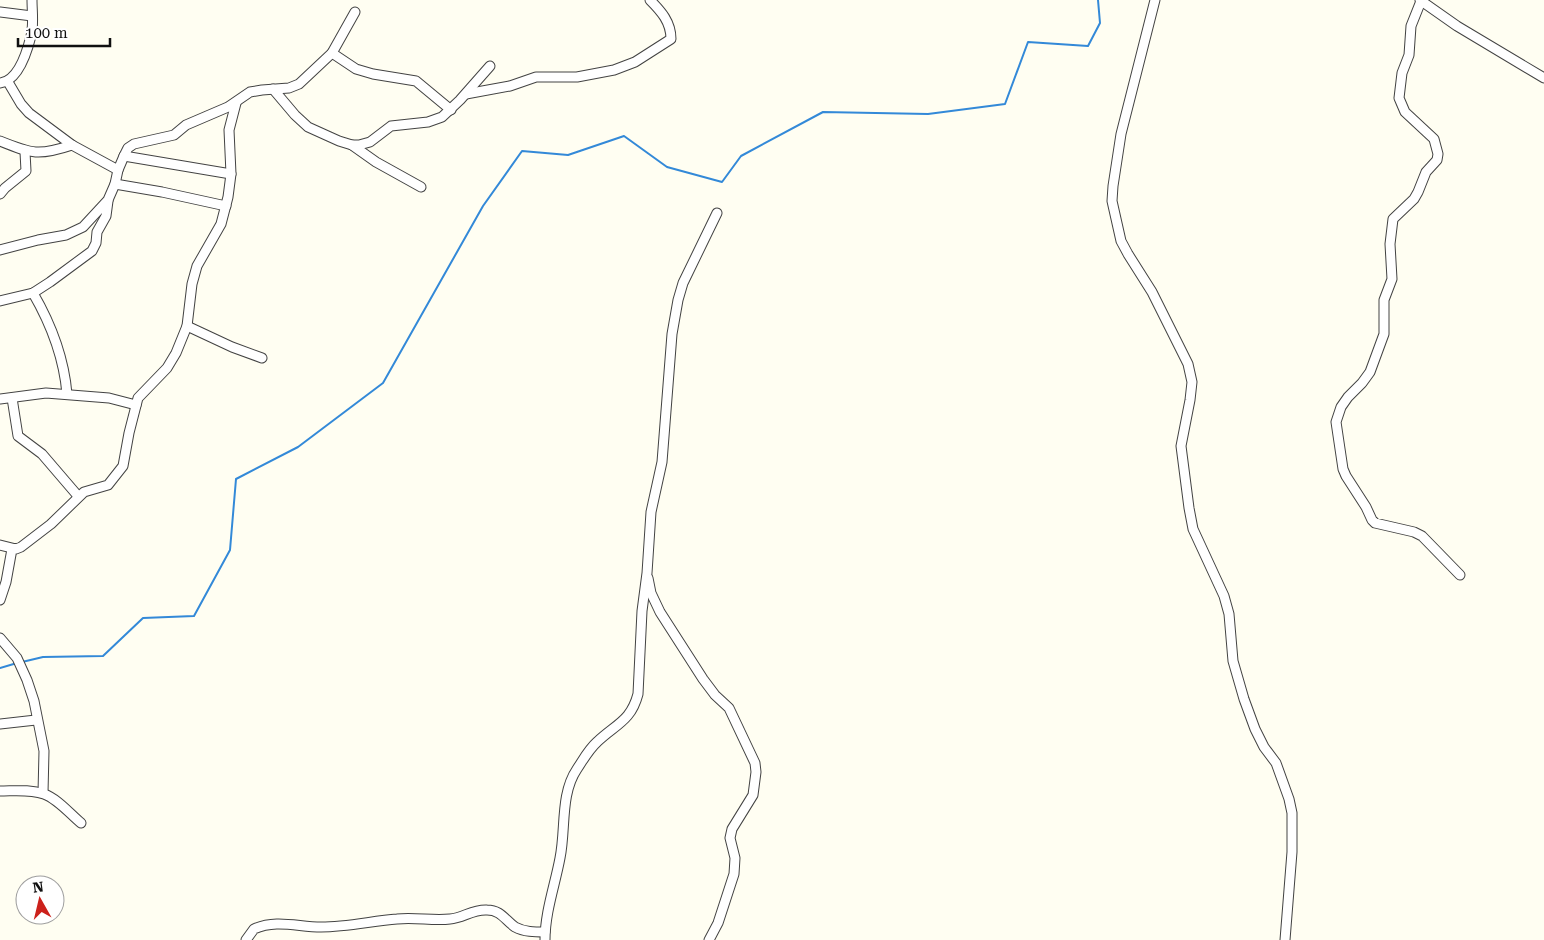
<svg xmlns="http://www.w3.org/2000/svg" width="1544" height="940" font-family="'Roboto Serif',serif">
	<style>
		.lines { fill: none; stroke-linecap: round; stroke-linejoin: round }
		.stream { stroke: #3389d8; stroke-width: 2 }
		.minor-casing { stroke: #434343; stroke-width: 11 }
		.minor { stroke: #fff; stroke-width: 9 }
	</style>
	<rect width="100%" height="100%" fill="#fffef2"/>
	<g class="lines">
		<g class="stream">
			<polyline points="22,662 43,657 103,656 143,618 194,616 230,550 236,479 298,447 383,383 483,206 522,151 568,155 624,136 667,167 722,182 741,156 823,112 928,114 1005,104 1028,42 1088,46 1100,23 1098,0"/>
			<polyline points="0,668 17,663"/>
		</g>
		<defs>
			<g id="minor">
				<polyline points="1155,0 1121,134 1113,186 1112,201 1121,241 1128,254 1152,292 1188,364 1192,382 1190,400 1181,446 1189,508 1193,529 1224,596 1229,614 1233,661 1244,699 1255,729 1264,747 1276,763 1289,799 1292,813 1292,852 1285,940"/>
				<polyline points="1420,0 1457,26 1544,78"/>
				<polyline points="1421,1 1411,26 1409,55 1402,73 1399,98 1405,112 1434,139 1438,154 1437,160 1426,172 1418,192 1414,199 1393,219 1390,244 1392,279 1384,300 1384,334 1370,372 1362,383 1348,397 1341,407 1336,422 1343,469 1346,476 1366,507 1372,520 1375,523 1414,532 1422,536 1460,575"/>
				<polyline points="0,12 32,16"/>
				<polyline points="332,53 356,69 373,74 416,81 451,110"/>
				<polyline points="8,82 21,104 29,113 72,145 118,170"/>
				<path d="M0 83C18 81 27 52 31 36 34 25 32 11 32 0"/>
				<polyline points="273,89 295,115 308,127 339,141 352,145 359,145 370,142 391,126 428,122 442,117 460,100 490,66"/>
				<path d="M466 94 510 86 536 77H577L614 70 635 62 671 39C671 22 661 11 650 0"/>
				<path d="M0 141C32 154 39 156 72 145"/>
				<polyline points="352,145 376,162 421,187"/>
				<polyline points="124,156 231,174"/>
				<polyline points="115,184 162,192 226,206"/>
				<polyline points="0,194 5,188 26,171 25,152"/>
				<polyline points="0,250 38,240 66,235 83,227 108,200 115,184 118,170 124,156 128,148 134,144 174,135 186,125 228,107 250,92 262,90 289,88 299,84 332,53 355,12"/>
				<path d="M33 293C51 324 64 358 67 394"/>
				<polyline points="0,301 33,293 50,282 92,251 96,243 97,232 106,216 108,201"/>
				<polyline points="187,326 232,347 262,358"/>
				<polyline points="12,398 18,436 42,454 78,496"/>
				<polyline points="0,399 46,393 109,398 136,405"/>
				<polyline points="0,545 16,549 21,547 51,524 84,492 108,485 123,466 129,433 138,398 167,368 176,353 187,326 192,284 197,266 221,224 228,197 231,174 229,130 236,103"/>
				<polyline points="648,578 651,593 660,612 703,679 715,695 729,708 755,763 756,772 753,795 732,829 730,838 735,858 734,874 718,923 709,940"/>
				<polyline points="0,600 6,582 12,549"/>
				<polyline points="0,638 17,658 27,680 34,701 44,751 43,793"/>
				<polyline points="0,724 36,720"/>
				<path d="M0 791C14 791 30 789 44 794 58 799 70 814 81 823"/>
				<path d="M246 940 254 929C276 919 298 927 321 927 347 927 372 921 397 919 415 917 433 921 450 919 463 918 473 909 487 910 501 910 505 920 515 927 524 932 535 932 545 932"/>
				<path d="M545 940C545 912 555 885 560 858 566 829 560 794 577 769 583 760 589 749 597 742 616 724 631 721 638 694L642 611 647 573 651 512 662 462 672 334 678 300 683 283 717 213"/>
			</g>
		</defs>
		<use href="#minor" class="minor-casing"/>
		<use href="#minor" class="minor"/>
	</g>
	<g transform="translate(40 900) rotate(352)"><circle r="24" fill="#ffffff" stroke="#9f9f9f"/>
	<path d="M0-4L9 19L0 12L-9 19Z" fill="#cc211b"/>
	<text y="-8" font-size="14" font-weight="bold" text-anchor="middle" fill="#101010">N</text>
	</g>
	<path d="M18 38v8h92v-8" fill="none" stroke="#101010" stroke-width="2.5"/>
	<text x="25" y="38" font-size="15" fill="#101010" stroke="#ffffff" stroke-width="4" paint-order="stroke">100 m</text>
</svg>
